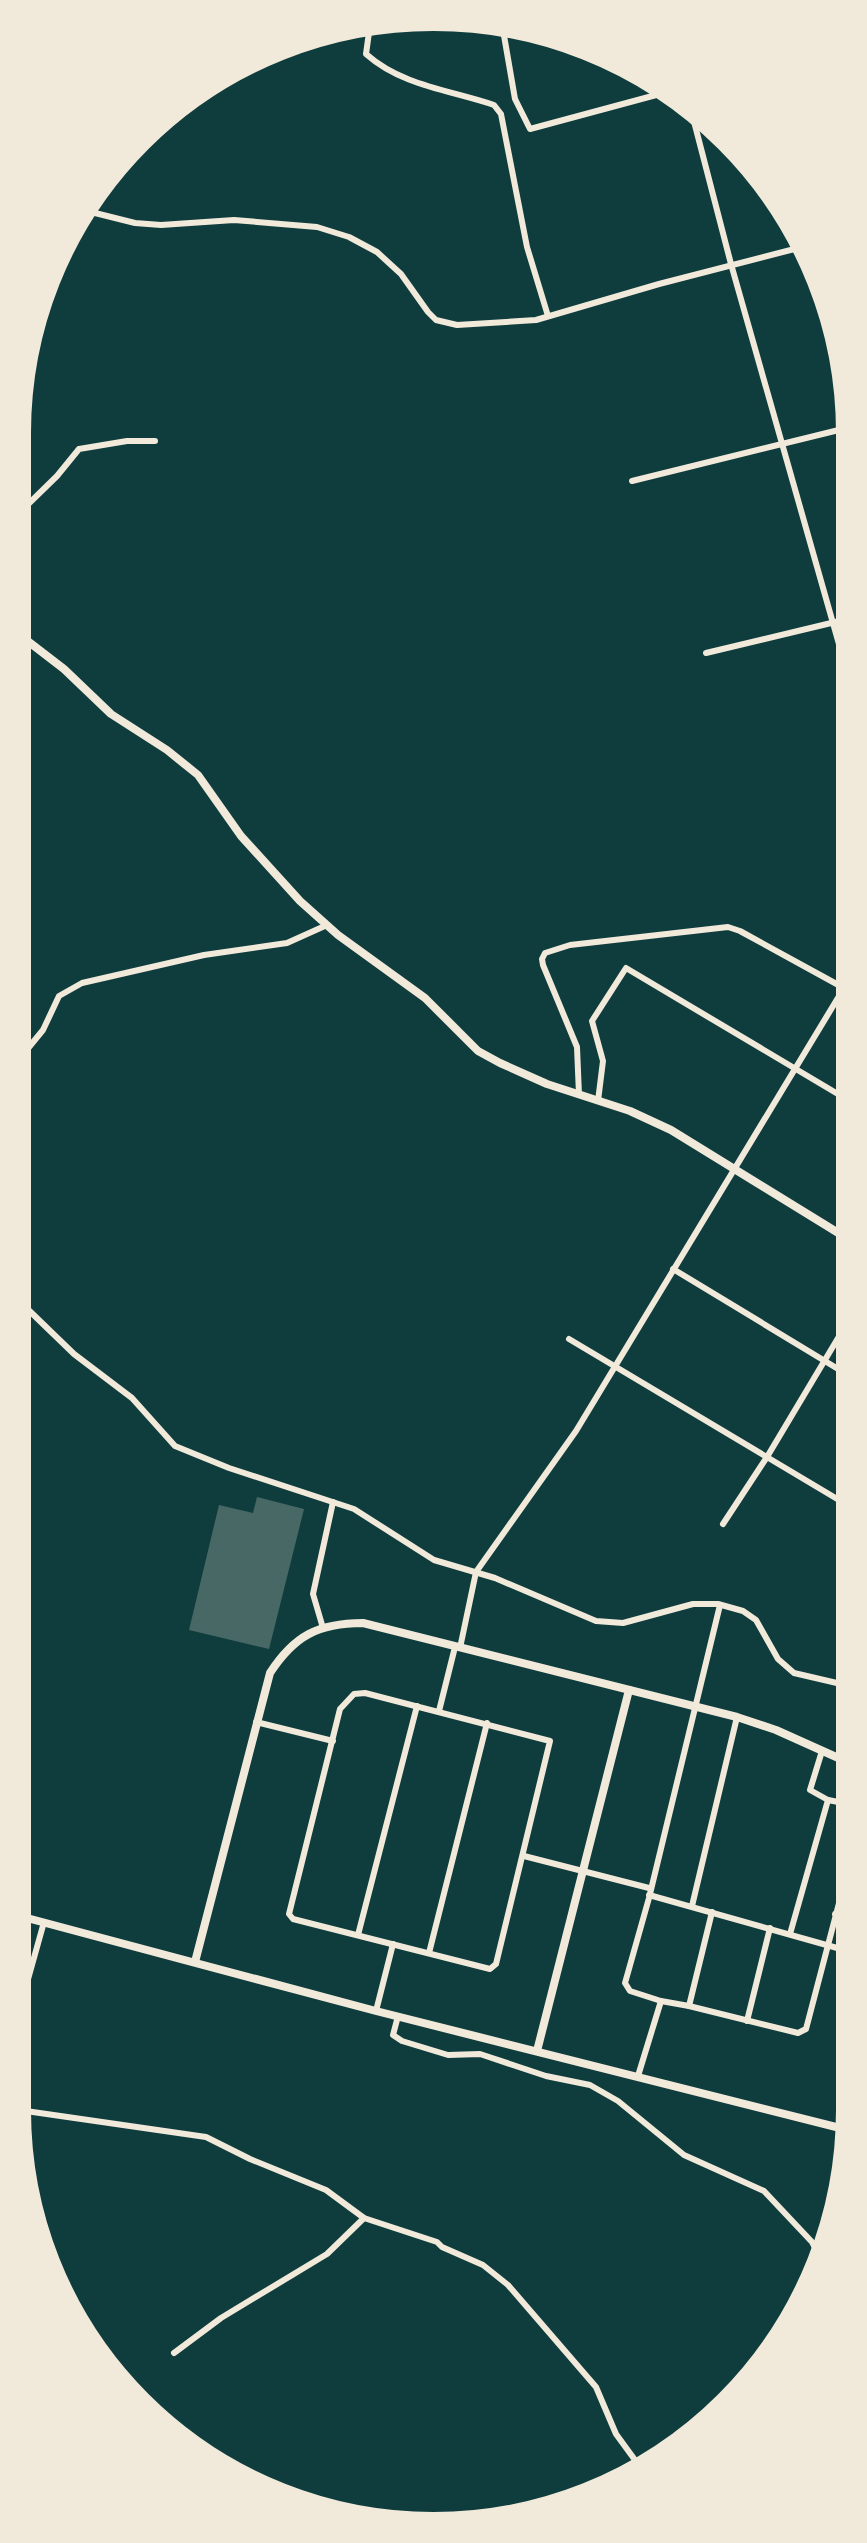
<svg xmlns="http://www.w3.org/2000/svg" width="867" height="2543" font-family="Karla,sans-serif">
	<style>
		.building { fill: #486865 }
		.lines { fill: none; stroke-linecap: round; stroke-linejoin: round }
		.minor { stroke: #f1e9da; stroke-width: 6 }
		.tertiary { stroke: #f1e9da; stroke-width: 8 }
		.secondary { stroke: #f1e9da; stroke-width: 9 }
		.rim { fill: none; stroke: #f1e9da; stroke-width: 10 }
	</style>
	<rect width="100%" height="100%" fill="#0f3d3e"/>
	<polygon class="building" points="257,1497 304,1509 269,1649 189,1630 219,1505 253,1513"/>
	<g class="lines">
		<g class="minor">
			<path d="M371 18 366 54C402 86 450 90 494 105L501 114 527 247 548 316"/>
			<polyline points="502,24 515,99 530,129 671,91"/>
			<polyline points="690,106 731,264 852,690"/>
			<polyline points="83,210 135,223 161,225 234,220 317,227 349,237 377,252 401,274 428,312 436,320 457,325 536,320 659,284 810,245"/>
			<polyline points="632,481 851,427"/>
			<polyline points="12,520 57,476 79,449 127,441 155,441"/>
			<polyline points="706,653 852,618"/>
			<polyline points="12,1059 25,1052 43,1030 59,996 82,983 204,955 287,943 327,925"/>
			<polyline points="579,1095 577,1047 543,965 542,959 545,953 570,945 728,927 740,931 853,993"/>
			<polyline points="598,1101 603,1061 592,1021 626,968 853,1103"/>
			<polyline points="673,1269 853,1378"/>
			<polyline points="12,1294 74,1354 132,1398 175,1446 229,1468 354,1509 434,1560 495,1578 596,1621 623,1623 693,1604 718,1604 743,1611 756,1620 778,1659 794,1673 854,1687"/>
			<polyline points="569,1339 854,1509"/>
			<polyline points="723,1524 767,1457 853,1313"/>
			<polyline points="720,1605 649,1898 625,1983 630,1991 661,2001 689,2006 798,2033 806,2029 854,1846"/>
			<polyline points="323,1628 313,1594 333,1502"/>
			<polyline points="840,1638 852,1637 854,1634"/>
			<polyline points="460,1648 476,1572 576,1431 853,973"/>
			<polygon points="365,1693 550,1741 496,1964 490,1969 293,1919 289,1914 340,1709 354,1694"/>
			<polyline points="439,1711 455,1647"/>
			<polyline points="256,1722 333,1741"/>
			<polyline points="822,1751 810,1790 828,1800 854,1805"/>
			<polyline points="524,1856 649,1888"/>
			<polyline points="649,1895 855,1953"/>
			<polyline points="692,1906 737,1717"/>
			<polyline points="835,1914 855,1918"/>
			<polyline points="790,1934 828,1800"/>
			<polyline points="358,1935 417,1706"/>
			<polyline points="429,1953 487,1723"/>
			<polyline points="689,2006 712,1912"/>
			<polyline points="376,2011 393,1944"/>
			<polyline points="398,2016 393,2035 402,2041 448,2055 480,2054 546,2076 590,2085 618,2101 684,2155 764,2191 812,2242 817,2252 818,2268"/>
			<polyline points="747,2021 770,1928"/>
			<polyline points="638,2076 661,2001"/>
			<polyline points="12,2109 206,2137 250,2159 326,2190 364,2218 437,2242 442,2247 483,2265 508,2285 596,2387 616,2434 643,2471"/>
			<polyline points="15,2110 18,2015 44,1922"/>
			<polyline points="174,2353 221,2318 327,2254 364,2218"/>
		</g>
		<g class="tertiary">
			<polyline points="12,629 64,669 111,714 167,750 198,775 241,836 300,901 338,935 425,998 478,1051 500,1063 547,1084 630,1111 671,1130 853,1242"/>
			<polyline points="12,1914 376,2011 852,2131"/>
			<path d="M195 1962 270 1673C294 1636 318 1623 363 1623L737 1717 776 1730 854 1765"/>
			<polyline points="537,2051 629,1690"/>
		</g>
		<polyline class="secondary" points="848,2165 855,2099"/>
	</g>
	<path d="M0 0H867V2543H0ZM433 26H434A407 407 0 0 1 841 433V2110A407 407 0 0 1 434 2517H433A407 407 0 0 1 26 2110V433A407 407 0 0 1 433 26Z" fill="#f1e9da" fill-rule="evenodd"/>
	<path class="rim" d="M433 26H434A407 407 0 0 1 841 433V2110A407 407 0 0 1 434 2517H433A407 407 0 0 1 26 2110V433A407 407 0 0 1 433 26Z"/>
</svg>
